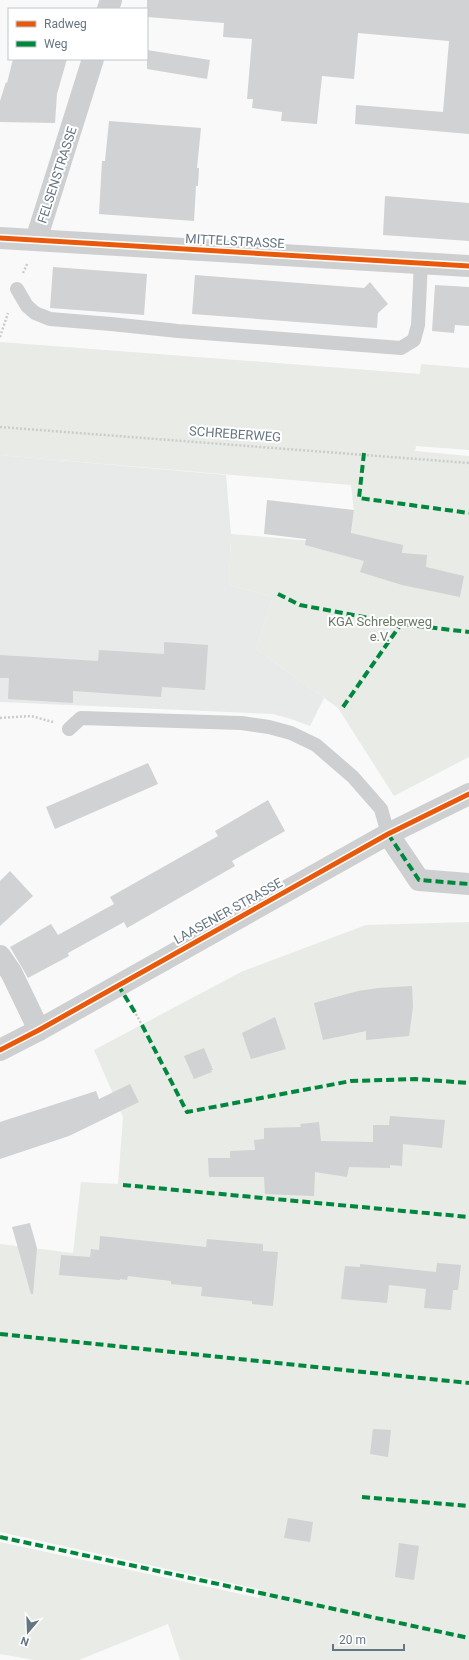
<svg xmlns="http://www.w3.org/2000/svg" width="469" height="1660" font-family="Roboto,sans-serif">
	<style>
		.built { fill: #e8e9e9 }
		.green { fill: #e8ebe6 }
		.building { fill: #d0d2d3 }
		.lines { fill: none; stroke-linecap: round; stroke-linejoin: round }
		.path { stroke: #cbcccd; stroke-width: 2.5; stroke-dasharray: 2 2; stroke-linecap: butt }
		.service { stroke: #cecfd0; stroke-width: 14 }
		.minor { stroke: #cecfd0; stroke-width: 22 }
		.quiet { stroke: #00873e; stroke-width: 4; stroke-dasharray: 8 4; stroke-linecap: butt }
		.cycleway-casing { stroke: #fff; stroke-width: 8 }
		.cycleway { stroke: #e8590c; stroke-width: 5 }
		.labels { text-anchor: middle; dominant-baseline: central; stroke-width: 4; stroke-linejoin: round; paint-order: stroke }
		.street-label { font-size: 13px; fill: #657683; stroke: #fff }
		.park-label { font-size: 13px; fill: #687a64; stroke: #fff }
	</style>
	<rect width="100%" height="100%" fill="#f9f9f9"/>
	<polygon class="built" points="0,455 226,475 231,534 229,585 273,597 256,649 324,698 310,726 291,719 273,714 0,702"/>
	<g class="green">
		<polygon points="0,342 420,374 421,364 469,368 469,450 416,446 415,451 469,456 469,757 394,796 338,708 256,649 273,597 229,585 231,534 350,544 354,511 351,485 0,455"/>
		<polygon points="469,922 469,1660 180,1660 168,1624 79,1660 34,1660 0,1654 0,1542 259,1598 262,1590 0,1532 0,1244 73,1253 81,1182 118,1184 123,1117 94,1050 243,971 366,925"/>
	</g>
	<g class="building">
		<polygon points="147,0 469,0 469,134 355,124 356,105 443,112 449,41 358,33 354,79 322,76 317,124 281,121 282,112 252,108 253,99 247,99 252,39 223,37 224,23 147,17"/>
		<polygon points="147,50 210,60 207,79 147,69"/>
		<polygon points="13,59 67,59 57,94 55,123 0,122 0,101 6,82 7,83"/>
		<polygon points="109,121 201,128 197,168 199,168 198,186 196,186 194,221 99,214 102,161 105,161"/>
		<polygon points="385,196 469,203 469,241 383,235"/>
		<polygon points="53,267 147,274 144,315 50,308"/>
		<polygon points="195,275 364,288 370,282 388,304 378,313 377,328 192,314"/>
		<polygon points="435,285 469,287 469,326 455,325 454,333 432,331"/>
		<polygon points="267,500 354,510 351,533 403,545 402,553 427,555 426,567 464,576 460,597 402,585 360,572 364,561 305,545 306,539 264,534"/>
		<polygon points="164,642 208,645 205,690 162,687 161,697 73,691 73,703 8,699 9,678 0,678 0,655 98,661 99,650 164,654"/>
		<polygon points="148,763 158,784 55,829 46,807"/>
		<polygon points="268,800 285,831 232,861 235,866 127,928 124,922 68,953 69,956 28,978 10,947 51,924 58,935 114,904 110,897 218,836 215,831"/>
		<polygon points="10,871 33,896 0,926 0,881"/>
		<polygon points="412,986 413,1007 409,1036 366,1040 366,1031 323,1040 314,1003 358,991 378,988"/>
		<polygon points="275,1017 286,1049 251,1059 242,1033"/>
		<polygon points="204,1048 213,1070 211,1070 212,1072 194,1079 184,1056"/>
		<polygon points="130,1084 139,1102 69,1136 0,1159 0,1122 96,1091 99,1099"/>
		<polygon points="390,1116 445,1120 442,1148 403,1144 402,1166 390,1165 390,1168 349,1167 347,1177 315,1172 314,1196 265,1194 264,1177 209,1177 208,1158 230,1158 230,1151 255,1150 254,1140 264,1139 264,1128 301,1127 300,1124 319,1122 321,1141 373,1142 373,1125 389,1125"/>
		<polygon points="30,1223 37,1248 33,1294 31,1294 12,1227"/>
		<polygon points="100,1236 206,1247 207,1239 263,1244 263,1251 278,1252 273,1306 252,1304 252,1301 201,1296 202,1287 171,1284 171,1281 128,1276 127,1280 120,1279 120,1280 59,1275 61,1255 90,1257 91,1249 99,1250"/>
		<polygon points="437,1263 461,1265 458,1290 453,1290 451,1310 424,1308 426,1289 389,1285 387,1303 341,1299 345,1266 360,1267 360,1264 436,1272"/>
		<polygon points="373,1429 391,1430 388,1457 370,1454"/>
		<polygon points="288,1518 313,1522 310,1542 284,1538"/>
		<polygon points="399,1543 419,1546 414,1580 395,1577"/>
	</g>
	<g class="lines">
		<g class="path">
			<polyline points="23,273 28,262"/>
			<polyline points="0,337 8,313"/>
			<polyline points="0,427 469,463"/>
			<polyline points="0,718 31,716 53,722"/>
			<polyline points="136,1014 142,1025"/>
		</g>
		<g class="service">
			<polyline points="17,289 27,306 35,313 50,319 111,324 178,331 401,348 414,340 418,325 421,262"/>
			<polyline points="69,729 81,718 241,723 269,727 291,733 316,745 353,777 381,809 388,834"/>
		</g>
		<g class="minor">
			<polyline points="108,9 111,0"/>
			<polyline points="0,238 469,266"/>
			<polyline points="36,240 93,59"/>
			<polyline points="388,834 419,880 469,884"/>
			<polyline points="0,956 11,972 39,1030"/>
			<polyline points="0,1050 39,1030 388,834 469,794"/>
		</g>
		<g class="quiet">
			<polyline points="364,453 359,498 469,513"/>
			<polyline points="278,594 300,605 401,624 469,632"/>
			<polyline points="343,707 401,624"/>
			<polyline points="388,834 419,880 469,884"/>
			<polyline points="118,985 136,1014"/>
			<polyline points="142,1025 187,1112 351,1081 415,1079 469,1083"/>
			<polyline points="123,1185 469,1217"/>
			<polyline points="0,1334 469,1383"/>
			<polyline points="362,1497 469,1506"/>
			<polyline points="0,1537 469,1638"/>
		</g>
		<defs>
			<g id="cycleway">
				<polyline points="0,238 469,266"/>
				<polyline points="0,1050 39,1030 388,834 469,794"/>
			</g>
		</defs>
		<use href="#cycleway" class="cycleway-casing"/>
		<use href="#cycleway" class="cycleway"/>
	</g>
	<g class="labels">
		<g class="street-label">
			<text transform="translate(57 175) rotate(-72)">FELSENSTRASSE</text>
			<text transform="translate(235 241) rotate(3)">MITTELSTRASSE</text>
			<text transform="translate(235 434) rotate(4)">SCHREBERWEG</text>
			<text transform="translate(228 911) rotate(-29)">LAASENER STRASSE</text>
		</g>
		<g class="park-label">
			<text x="380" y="621">KGA Schreberweg<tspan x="380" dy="15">e.V.</tspan></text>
		</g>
	</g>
	<rect x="8" y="8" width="140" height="52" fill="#ffffff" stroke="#c1c8cd"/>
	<rect x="16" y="21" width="20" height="6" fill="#e8590c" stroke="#c1c8cd"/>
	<text x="44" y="28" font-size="12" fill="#657683">Radweg</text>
	<rect x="16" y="41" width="20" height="6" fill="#00873e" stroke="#c1c8cd"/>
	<text x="44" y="48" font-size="12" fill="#657683">Weg</text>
	<g transform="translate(28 1632) rotate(199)" stroke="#ffffff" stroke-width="3" paint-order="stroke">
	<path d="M0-3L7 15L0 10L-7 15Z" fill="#657683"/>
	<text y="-6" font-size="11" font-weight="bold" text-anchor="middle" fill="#657683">N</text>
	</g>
	<path d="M333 1644v6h71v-6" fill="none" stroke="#657683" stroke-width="2"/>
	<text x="339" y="1644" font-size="12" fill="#657683" stroke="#ffffff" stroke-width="3" paint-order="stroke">20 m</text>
</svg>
